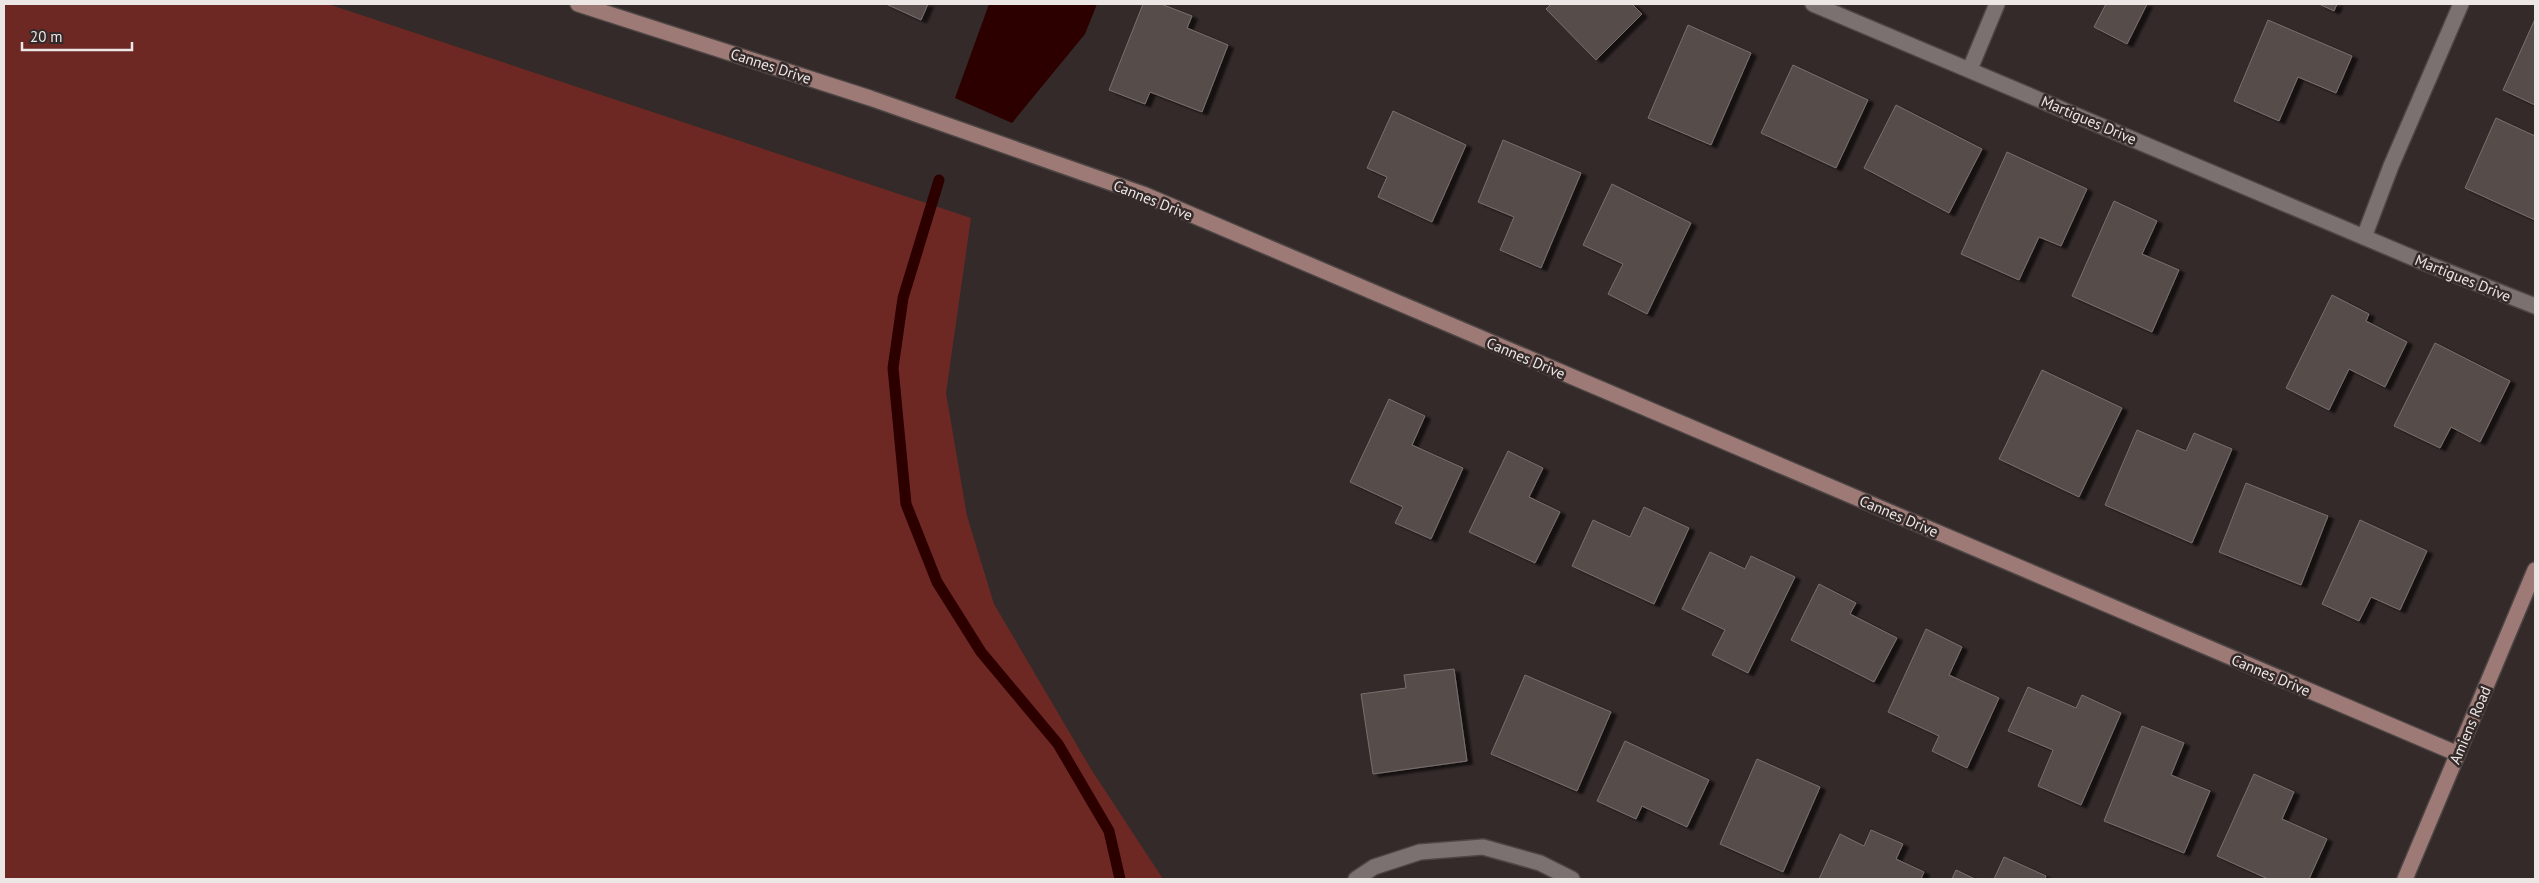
<svg xmlns="http://www.w3.org/2000/svg" width="2539" height="883" font-family="'PT Sans',sans-serif">
	<style>
		.green { fill: #6d2824 }
		.water { fill: #2d0000 }
		.lines { fill: none; stroke-linecap: round; stroke-linejoin: round }
		.stream { stroke: #2d0000; stroke-width: 11 }
		.building { fill: #574d4c; stroke: #796f6d; filter: url(#shadow) }
		.street-casing { stroke: #4d4645; stroke-width: 18 }
		.secondary-casing { stroke: #4d4645; stroke-width: 18 }
		.street { stroke: #7b7170; stroke-width: 15 }
		.secondary { stroke: #9e7a76; stroke-width: 15 }
		.labels { text-anchor: middle; dominant-baseline: central; stroke-width: 5; stroke-linejoin: round; paint-order: stroke }
		.street-label { font-size: 15px; fill: #ece6e5; stroke: #332a29 }
	</style>
	<defs>
		<filter id="shadow"><feDropShadow dx="5.5" dy="3" stdDeviation="1" flood-color="#0009"/></filter>
	</defs>
	<rect width="100%" height="100%" fill="#332a29"/>
	<polygon class="green" points="4,4 328,4 971,218 946,393 967,516 994,604 1091,769 1163,879 4,879"/>
	<polygon class="water" points="989,4 1097,4 1085,34 1012,123 955,98"/>
	<g class="lines">
		<polyline class="stream" points="939,180 903,298 893,368 906,504 937,582 981,652 1058,744 1109,831 1120,879"/>
	</g>
	<g class="building">
		<polygon points="886,4 928,4 921,20"/>
		<polygon points="1143,4 1161,4 1192,16 1187,28 1228,45 1202,112 1150,92 1145,104 1109,90"/>
		<polygon points="1551,4 1632,4 1642,14 1596,60 1546,9"/>
		<polygon points="2106,4 2147,4 2127,44 2094,27"/>
		<polygon points="2319,4 2337,4 2334,11"/>
		<polygon points="2535,19 2535,105 2503,90"/>
		<polygon points="2268,20 2352,56 2336,93 2298,77 2279,121 2234,101"/>
		<polygon points="1688,25 1751,53 1711,145 1648,118"/>
		<polygon points="1793,65 1868,100 1836,168 1761,133"/>
		<polygon points="1896,105 1982,149 1949,213 1864,168"/>
		<polygon points="1393,111 1466,145 1432,222 1378,197 1387,177 1367,168"/>
		<polygon points="2496,118 2535,136 2535,220 2465,188"/>
		<polygon points="1503,140 1581,173 1541,268 1500,250 1514,217 1478,202"/>
		<polygon points="2007,152 2087,189 2061,246 2039,237 2019,280 1961,254"/>
		<polygon points="1612,184 1691,223 1647,314 1608,294 1623,264 1583,245"/>
		<polygon points="2114,201 2157,221 2142,254 2179,270 2152,332 2072,296"/>
		<polygon points="2332,295 2369,314 2366,321 2407,342 2385,387 2349,369 2329,410 2286,388"/>
		<polygon points="2435,343 2510,381 2480,442 2451,427 2440,448 2394,426"/>
		<polygon points="2042,370 2122,408 2079,497 1999,459"/>
		<polygon points="1389,399 1425,416 1412,445 1463,468 1431,539 1395,523 1403,507 1350,482"/>
		<polygon points="2137,430 2186,451 2194,433 2232,449 2192,543 2105,505"/>
		<polygon points="1508,451 1543,468 1529,497 1560,512 1535,563 1469,532"/>
		<polygon points="2246,483 2328,516 2301,585 2219,552"/>
		<polygon points="1644,507 1689,528 1654,604 1572,566 1593,520 1630,537"/>
		<polygon points="2360,520 2427,551 2400,610 2371,597 2359,621 2322,604"/>
		<polygon points="1710,552 1745,569 1751,556 1795,577 1748,673 1712,655 1725,630 1682,609"/>
		<polygon points="1819,584 1856,603 1850,614 1897,638 1874,682 1791,640"/>
		<polygon points="1926,629 1962,647 1949,675 1999,698 1967,768 1932,751 1939,736 1888,712"/>
		<polygon points="1454,669 1467,761 1373,774 1361,694 1406,688 1404,675"/>
		<polygon points="1525,675 1611,712 1577,791 1491,754"/>
		<polygon points="2028,687 2076,708 2082,695 2121,713 2081,805 2038,786 2053,750 2008,731"/>
		<polygon points="2142,726 2184,743 2171,775 2210,791 2184,853 2104,821"/>
		<polygon points="1625,741 1709,780 1687,827 1642,806 1636,819 1597,801"/>
		<polygon points="1757,759 1820,787 1783,872 1720,844"/>
		<polygon points="2254,774 2294,792 2282,819 2327,839 2309,879 2268,879 2217,856"/>
		<polygon points="1871,830 1903,844 1896,859 1924,872 1921,879 1819,879 1840,834 1864,846"/>
		<polygon points="2004,857 2046,876 2045,879 1994,879"/>
		<polygon points="1956,870 1975,879 1952,879"/>
	</g>
	<g class="lines">
		<defs>
			<g id="street">
				<polyline points="1813,4 2418,260 2535,306"/>
				<polyline points="1970,69 1997,4"/>
				<polyline points="2364,237 2391,166 2461,4"/>
				<polyline points="1356,879 1374,867 1420,852 1483,847 1540,863 1572,879"/>
			</g>
			<g id="secondary">
				<polyline points="578,4 870,98 1143,194 2458,754"/>
				<polyline points="2405,879 2535,570"/>
			</g>
		</defs>
		<use href="#street" class="street-casing"/>
		<use href="#secondary" class="secondary-casing"/>
		<use href="#street" class="street"/>
		<use href="#secondary" class="secondary"/>
	</g>
	<g class="labels">
		<g class="street-label">
			<text transform="translate(771 66) rotate(18)">Cannes Drive</text>
			<text transform="translate(2089 120) rotate(23)">Martigues Drive</text>
			<text transform="translate(1153 200) rotate(22)">Cannes Drive</text>
			<text transform="translate(2463 278) rotate(22)">Martigues Drive</text>
			<text transform="translate(1526 358) rotate(23)">Cannes Drive</text>
			<text transform="translate(1899 516) rotate(23)">Cannes Drive</text>
			<text transform="translate(2271 675) rotate(23)">Cannes Drive</text>
			<text transform="translate(2470 725) rotate(-67)">Amiens Road</text>
		</g>
	</g>
	<rect width="2539" height="883" fill="none" stroke="#ece6e5" stroke-width="10"/>
	<path d="M22 42v8h110v-8" fill="none" stroke="#ece6e5" stroke-width="2.5"/>
	<text x="30" y="42" font-size="15" fill="#ece6e5" stroke="#332a29" stroke-width="4" paint-order="stroke">20 m</text>
</svg>
